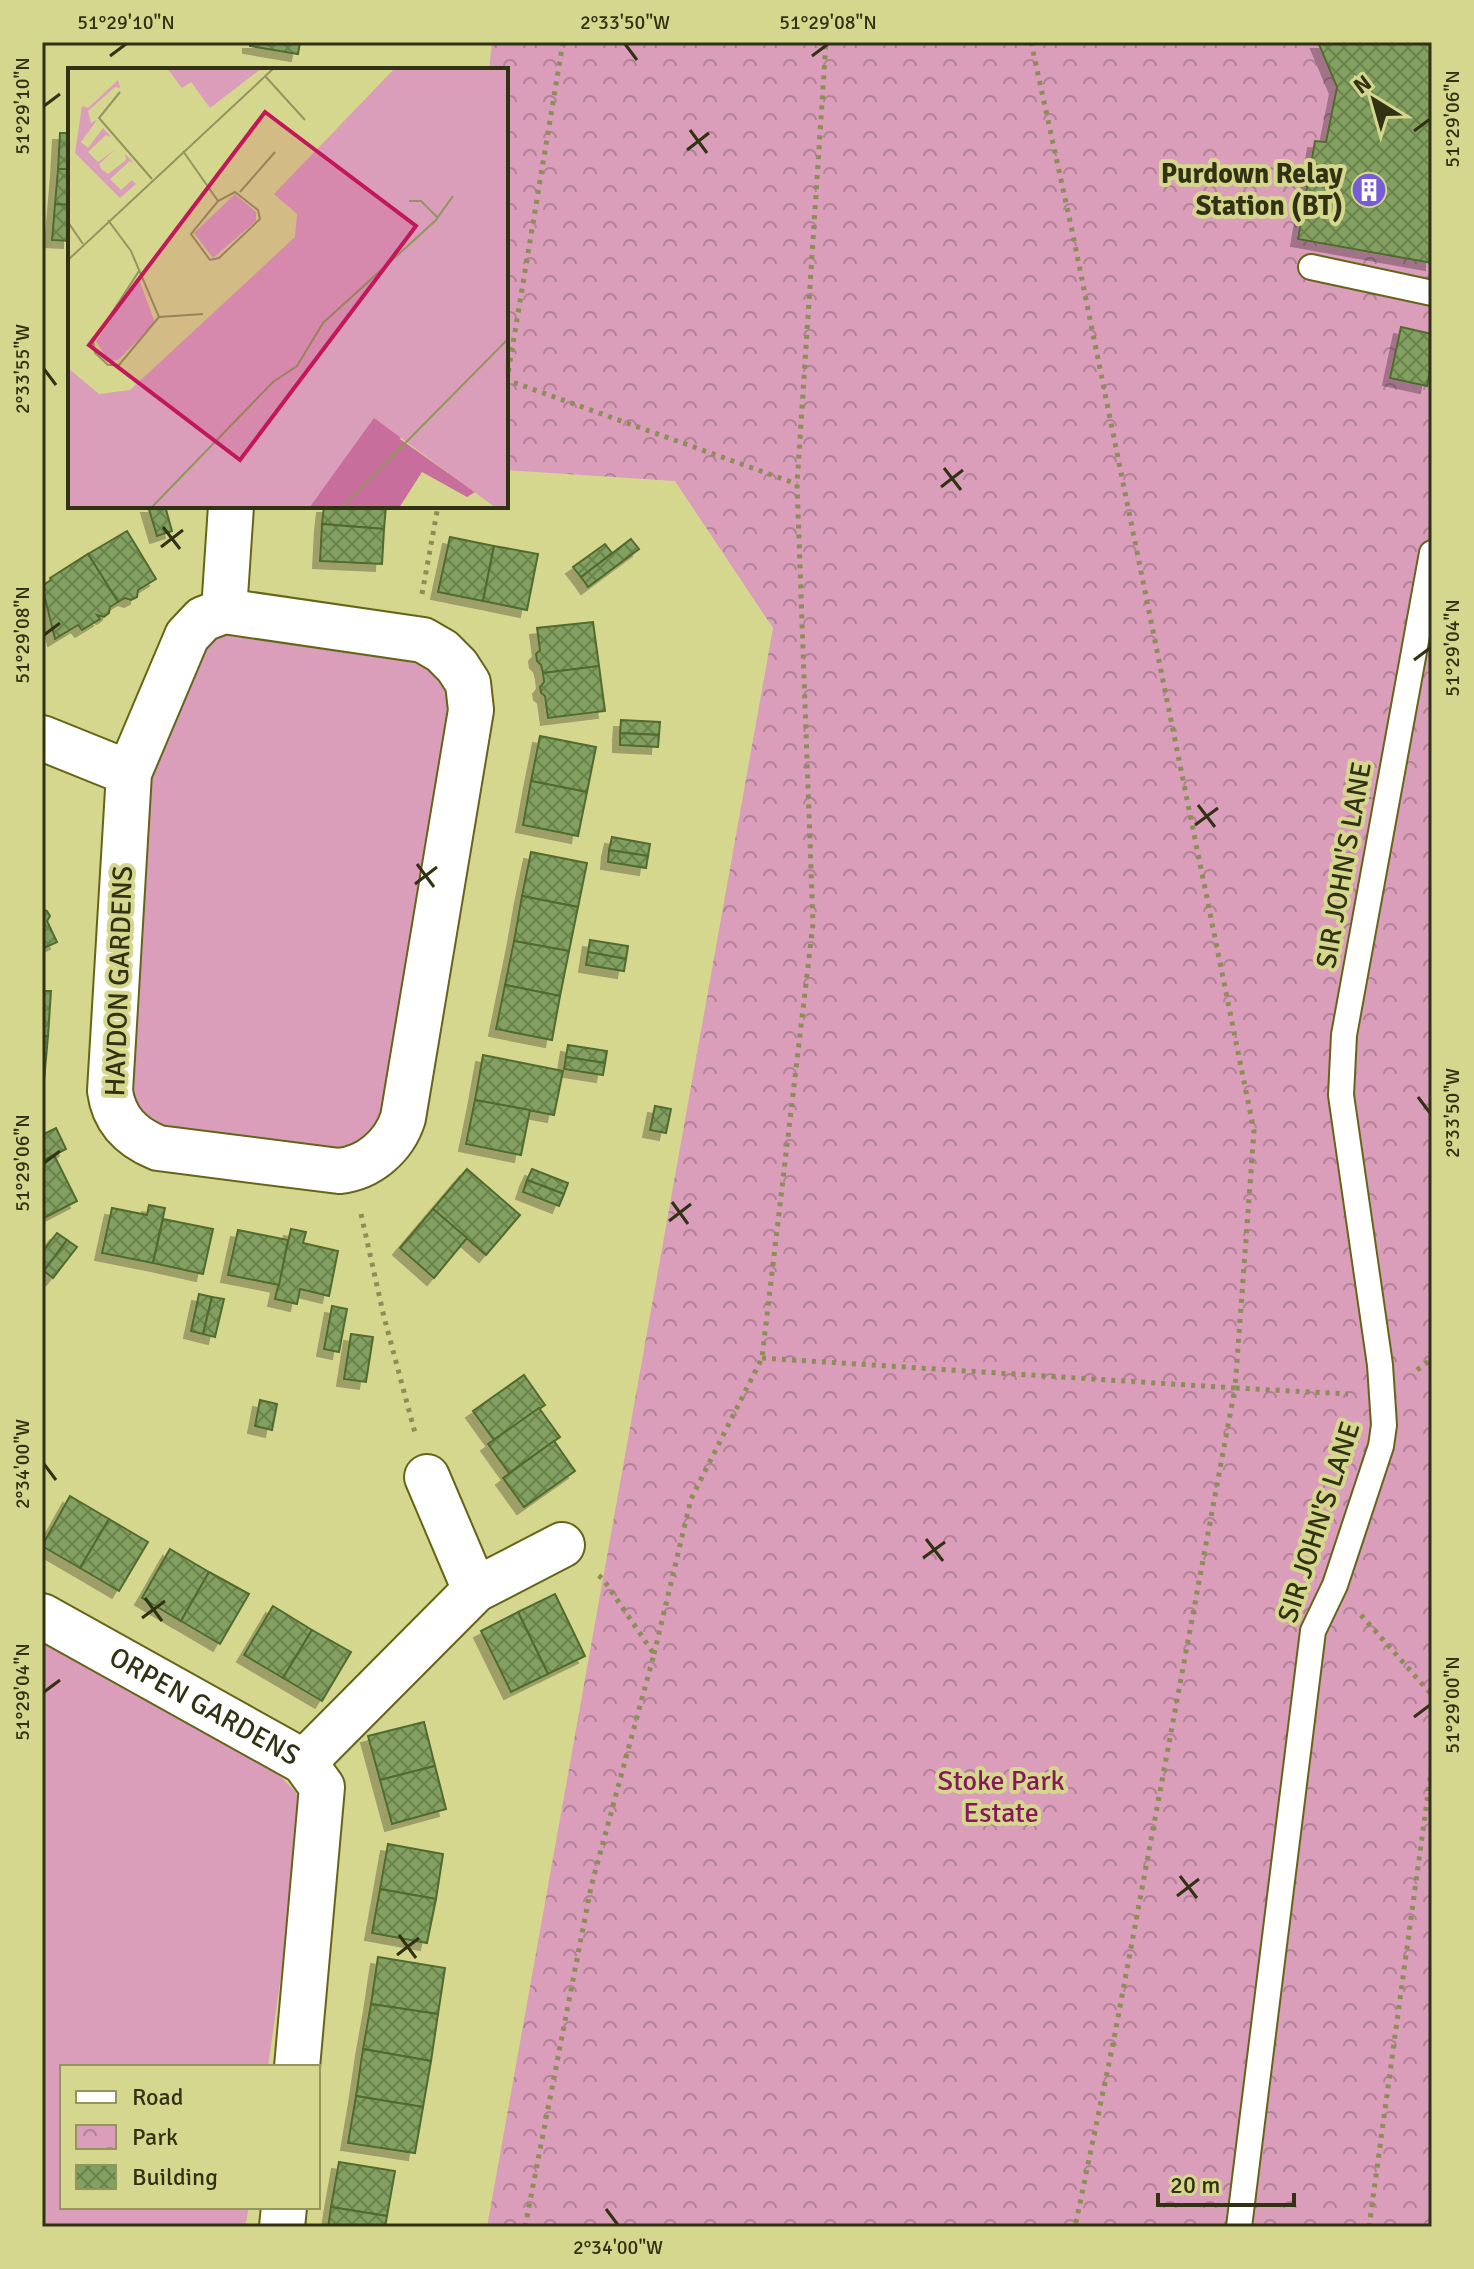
<svg xmlns="http://www.w3.org/2000/svg" width="1474" height="2269" font-family="Signika,sans-serif">
	<style>
		.green { fill: #da9dba }
		.park { fill: url(#park-crowns) }
		.building { fill: url(#building-cross-hatch); stroke: #516b2d; stroke-width: 2; filter: url(#shadow) }
		.lines { fill: none; stroke-linecap: round; stroke-linejoin: round }
		.lane-casing { stroke: #656519; stroke-width: 28 }
		.street-casing { stroke: #656519; stroke-width: 48 }
		.path { stroke: #8c8d57; stroke-width: 5; stroke-dasharray: 4 6; stroke-linecap: butt }
		.lane { stroke: #fff; stroke-width: 24 }
		.street { stroke: #fff; stroke-width: 44 }
		.ticks { fill: none; stroke: #313113; stroke-width: 3 }
		.labels { text-anchor: middle; dominant-baseline: central; stroke-width: 8; stroke-linejoin: round; paint-order: stroke }
		.poi-label { font-size: 28px; font-weight: bold; fill: #313113; stroke: #d6d78e; text-anchor: end }
		.street-label { font-size: 28px; fill: #313113; stroke: #d6d78e }
		.park-label { font-size: 28px; fill: #86195c; stroke: #d6d78e }
		.inset-road { fill: none; stroke: #94955d; stroke-width: 2 }
		.view { fill: #c2185b; fill-opacity: 0.15; stroke: #c2185b; stroke-width: 4 }
		.inset-edge { fill: none; stroke: #313113; stroke-width: 4 }
		.neatline { fill: none; stroke: #313113; stroke-width: 3 }
		.ticks-label { font-size: 20px; text-anchor: middle; fill: #313113 }
	</style>
	<defs>
		<pattern id="park-crowns" width="20" height="18" patternUnits="userSpaceOnUse" patternTransform="scale(2)"><rect width="20" height="18" fill="#da9dba"/><path d="M2 6a3 3 0 1 1 6 0M12 15a3 3 0 1 1 6 0" fill="none" stroke="#b18196"/></pattern>
		<pattern id="building-cross-hatch" width="8" height="8" patternUnits="userSpaceOnUse" patternTransform="scale(2)"><rect width="8" height="8" fill="#82a060"/><path d="M0 0l8 8M0 8l8-8" fill="none" stroke="#6b834e"/></pattern>
		<filter id="shadow"><feDropShadow dx="-7" dy="7" stdDeviation="0" flood-color="#0004"/></filter>
	</defs>
	<rect width="100%" height="100%" fill="#d6d78e"/>
	<g class="green">
		<polygon points="214,632 413,657 439,677 454,701 380,1125 346,1154 168,1133 142,1115 133,1098 127,1077 151,761"/>
		<polygon points="42,1641 278,1774 296,1792 303,1819 268,2067 62,2067 62,2207 249,2207 245,2227 42,2227"/>
	</g>
	<polygon class="park" points="492,42 1432,42 1432,2227 487,2227 773,628 675,481 506,470 506,70 489,70"/>
	<g class="building">
		<polygon points="250,42 300,42 298,54 250,46"/>
		<polygon points="1318,42 1432,42 1432,263 1298,239 1315,141 1326,142 1337,87"/>
		<polygon points="60,133 70,133 70,169 58,169"/>
		<polygon points="58,169 70,169 70,205 55,204"/>
		<polygon points="55,204 70,205 70,241 52,240"/>
		<polygon points="1401,327 1432,334 1432,360 1427,386 1390,378"/>
		<polygon points="148,506 165,506 172,531 157,536"/>
		<polygon points="324,506 386,506 384,529 322,524"/>
		<polygon points="322,524 384,529 382,564 320,561"/>
		<polygon points="127,531 156,579 138,590 137,597 131,600 125,598 118,602 88,554"/>
		<polygon points="450,537 494,546 483,601 438,592"/>
		<polygon points="631,539 639,549 588,587 581,577"/>
		<polygon points="605,544 612,553 581,577 573,567"/>
		<polygon points="494,546 538,554 527,610 483,601"/>
		<polygon points="88,554 118,602 110,607 109,613 104,617 97,615 100,619 82,630 78,625 55,639 42,586 51,580 50,578"/>
		<polygon points="593,622 599,666 543,673 541,665 537,661 536,654 540,650 537,628"/>
		<polygon points="599,666 605,711 548,718 545,696 541,693 540,687 544,682 543,673"/>
		<polygon points="621,720 660,722 659,735 620,733"/>
		<polygon points="620,733 659,735 658,747 620,745"/>
		<polygon points="540,736 596,747 587,792 531,781"/>
		<polygon points="531,781 587,792 578,836 523,825"/>
		<polygon points="612,837 650,844 648,856 609,850"/>
		<polygon points="609,850 648,856 646,868 608,862"/>
		<polygon points="531,852 587,863 578,907 522,896"/>
		<polygon points="522,896 578,907 569,951 514,941"/>
		<polygon points="42,909 47,911 50,916 47,921 57,942 42,949"/>
		<polygon points="590,940 628,946 626,959 588,952"/>
		<polygon points="514,941 569,951 560,996 505,985"/>
		<polygon points="588,952 626,959 624,971 586,965"/>
		<polygon points="505,985 560,996 552,1040 496,1029"/>
		<polygon points="42,991 51,991 48,1036 42,1036"/>
		<polygon points="42,1036 48,1036 44,1081 42,1081"/>
		<polygon points="568,1045 607,1051 605,1063 566,1057"/>
		<polygon points="483,1055 563,1071 554,1115 475,1100"/>
		<polygon points="566,1057 605,1063 603,1075 564,1069"/>
		<polygon points="475,1100 530,1110 521,1155 466,1144"/>
		<polygon points="655,1106 671,1109 666,1133 650,1130"/>
		<polygon points="56,1128 66,1149 42,1161 42,1131 44,1134"/>
		<polygon points="54,1155 77,1201 42,1219 42,1161"/>
		<polygon points="467,1169 520,1215 486,1255 433,1209"/>
		<polygon points="532,1169 568,1183 564,1194 527,1180"/>
		<polygon points="527,1180 564,1194 559,1206 523,1192"/>
		<polygon points="149,1205 165,1208 153,1263 102,1253 112,1208 147,1215"/>
		<polygon points="433,1209 467,1238 434,1278 400,1248"/>
		<polygon points="163,1219 213,1229 203,1274 153,1263"/>
		<polygon points="291,1229 306,1232 303,1243 338,1251 329,1296 300,1289 297,1304 275,1299"/>
		<polygon points="238,1230 288,1240 279,1285 228,1275"/>
		<polygon points="57,1233 67,1240 44,1271 42,1252"/>
		<polygon points="67,1240 77,1247 53,1278 44,1271"/>
		<polygon points="199,1294 212,1297 203,1334 191,1331"/>
		<polygon points="212,1297 224,1299 215,1337 203,1334"/>
		<polygon points="332,1306 347,1309 339,1352 324,1349"/>
		<polygon points="351,1334 373,1337 366,1382 344,1379"/>
		<polygon points="524,1375 545,1405 494,1440 473,1411"/>
		<polygon points="260,1400 277,1404 272,1430 255,1426"/>
		<polygon points="539,1408 560,1437 509,1473 488,1444"/>
		<polygon points="554,1441 575,1471 524,1507 503,1478"/>
		<polygon points="70,1496 109,1519 80,1568 42,1546"/>
		<polygon points="109,1519 148,1542 119,1591 80,1568"/>
		<polygon points="170,1549 209,1572 181,1621 142,1598"/>
		<polygon points="209,1572 249,1594 220,1644 181,1621"/>
		<polygon points="555,1594 585,1656 548,1674 518,1612"/>
		<polygon points="273,1606 312,1630 283,1678 244,1655"/>
		<polygon points="518,1612 548,1674 511,1692 481,1631"/>
		<polygon points="312,1630 351,1652 322,1701 283,1678"/>
		<polygon points="424,1722 435,1766 380,1780 368,1736"/>
		<polygon points="435,1766 446,1809 392,1824 380,1780"/>
		<polygon points="388,1844 443,1854 436,1899 380,1889"/>
		<polygon points="380,1889 436,1899 427,1943 372,1933"/>
		<polygon points="378,1957 445,1968 438,2014 371,2004"/>
		<polygon points="371,2004 438,2014 431,2061 363,2049"/>
		<polygon points="363,2049 431,2061 423,2107 356,2096"/>
		<polygon points="356,2096 423,2107 415,2153 348,2143"/>
		<polygon points="339,2162 395,2171 387,2216 331,2207"/>
		<polygon points="331,2207 387,2216 385,2227 328,2227"/>
	</g>
	<g class="lines">
		<defs>
			<g id="lane">
				<polyline points="1311,267 1432,293"/>
				<polyline points="1239,2227 1313,1631 1335,1585 1381,1446 1384,1425 1380,1365 1341,1095 1344,1035 1432,553"/>
			</g>
			<g id="street">
				<path d="M224 611 423 640 442 651 457 666 468 683 471 710 403 1118C394 1146 369 1168 339 1171L158 1148C131 1137 114 1120 110 1091L129 773 187 636 203 619Z"/>
				<polyline points="224,611 231,506"/>
				<polyline points="42,738 129,773"/>
				<polyline points="427,1477 475,1590"/>
				<path id="s1" d="M42 1616 304 1762 322 1787 297 2067"/>
				<polyline points="304,1762 475,1590 562,1545"/>
				<polyline points="282,2227 284,2207"/>
			</g>
		</defs>
		<use href="#lane" class="lane-casing"/>
		<use href="#street" class="street-casing"/>
		<g class="path">
			<polyline points="563,42 507,380 797,484"/>
			<polyline points="1031,42 1073,235 1254,1131 1235,1388 1348,1394"/>
			<polyline points="422,594 438,506"/>
			<polyline points="361,1214 384,1317 415,1433"/>
			<polyline points="762,1358 1235,1388 1114,2039 1075,2227"/>
			<polyline points="1417,1370 1432,1359"/>
			<polyline points="1361,1615 1432,1695"/>
			<polyline points="654,1654 691,1499 762,1358 813,924 797,484 826,42"/>
			<polyline points="525,2227 591,1887 654,1654 603,1579 597,1574"/>
			<polyline points="1369,2227 1432,1764"/>
		</g>
		<use href="#lane" class="lane"/>
		<use href="#street" class="street"/>
	</g>
	<path class="ticks" d="M625 44 637 60M110 56 126 44M812 56 828 44M44 106 60 94M690 130 707 153M1414 131 1430 119M687 150 709 133M44 369 56 385M944 468 961 490M941 487 963 470M163 527 180 549M161 547 183 530M44 635 60 623M1414 660 1430 648M1198 805 1215 827M1195 825 1218 808M417 864 434 887M415 884 437 867M1418 1097 1430 1113M44 1163 60 1151M672 1202 688 1224M669 1221 691 1204M44 1464 56 1480M926 1539 943 1561M923 1558 945 1542M145 1598 162 1621M142 1618 165 1601M44 1692 60 1680M1414 1717 1430 1705M1180 1876 1197 1898M1177 1896 1199 1879M399 1935 416 1958M397 1955 419 1938M606 2209 618 2225"/>
	<defs>
		<symbol id="building-disc" viewBox="-11 -11 22 22"><circle r="9.5" fill="#765dd7" stroke="#d6d78e"/><path d="M-4-6H4V6H1V3H-1V6H-4ZM-2.5-4.3h1.7v1.8h-1.7ZM.8-4.3h1.7v1.8H.8ZM-2.5-1h1.7V.8h-1.7ZM.8-1h1.7V.8H.8Z" fill="#fff"/></symbol>
	</defs>
	<g fill-rule="evenodd">
		<use href="#building-disc" x="1349" y="170" width="40" height="40"/>
	</g>
	<g class="labels">
		<g class="poi-label">
			<text x="1343" y="174">Purdown Relay<tspan x="1343" dy="32">Station (BT)</tspan></text>
		</g>
		<g class="street-label">
			<text transform="translate(1344 865) rotate(-80)">SIR JOHN'S LANE</text>
			<text transform="translate(119 981) rotate(-88)">HAYDON GARDENS</text>
			<text transform="translate(1319 1522) rotate(-72)">SIR JOHN'S LANE</text>
			<text stroke="none"><textPath href="#s1" startOffset="186">ORPEN GARDENS</textPath></text>
		</g>
		<g class="park-label">
			<text x="1001" y="1781">Stoke Park<tspan x="1001" dy="32">Estate</tspan></text>
		</g>
	</g>
	<g transform="translate(68 68)">
		<rect width="440" height="440" fill="#d6d78e"/>
		<path d="M99 0H194L142 40 123 14 114 20ZM50 12 52 20 47 19 20 43 23 55 29 52 13 74 20 80 35 60 43 69 38 67 20 84 30 94 48 81 31 96 33 101 40 106 58 92 57 86 66 95 62 93 42 111 53 122 64 112 68 116 52 130 7 85 14 38 20 40ZM167 126 188 144V153L145 190 126 165ZM71 211 87 255 50 292 40 293 28 273Z" fill="#da9dba"/>
		<path d="M369 278 332 371 407 424 399 429 354 404 331 440H241L297 359Z" fill="#c86e9d"/>
		<path d="M327 0H440V440H428L306 350 241 440H0V300L31 326 62 322 227 169 229 146 206 126Z" fill="#da9dba"/>
		<path class="inset-road" d="M197 8 237 52M52 24 31 50 84 111M115 83 150 133M167 124 190 142 192 151 151 190 142 192 123 166 150 133ZM172 124 207 84M341 133H353L370 150M40 152 63 183 91 249 51 297H40L27 285 25 274 71 203M0 154 15 176M0 192 206 0M91 249 135 246M83 440 205 314 229 298 255 255 367 153 385 128M273 440 440 271"/>
		<path class="view" d="M197 44 348 158 172 392 21 277Z"/>
		<rect width="440" height="440" class="inset-edge"/>
	</g>
	<rect width="1474" height="2269" fill="none" stroke="#d6d78e" stroke-width="88"/>
	<rect x="60" y="2065" width="260" height="144" fill="#d6d78e" stroke="#94955d" stroke-width="2"/>
	<rect x="76" y="2091" width="40" height="12" fill="#ffffff" stroke="#94955d" stroke-width="2"/>
	<text x="132" y="2105" font-size="24" fill="#313113">Road</text>
	<rect x="76" y="2125" width="40" height="24" fill="url(#park-crowns)" stroke="#94955d" stroke-width="2"/>
	<text x="132" y="2145" font-size="24" fill="#313113">Park</text>
	<rect x="76" y="2165" width="40" height="24" fill="url(#building-cross-hatch)" stroke="#94955d" stroke-width="2"/>
	<text x="132" y="2185" font-size="24" fill="#313113">Building</text>
	<g transform="translate(1374 100) rotate(323)" stroke="#d6d78e" stroke-width="6" paint-order="stroke">
	<path d="M0-6L14 30L0 20L-14 30Z" fill="#313113"/>
	<text y="-12" font-size="22" font-weight="bold" text-anchor="middle" fill="#313113">N</text>
	</g>
	<path d="M1158 2193v12h136v-12" fill="none" stroke="#313113" stroke-width="4"/>
	<text x="1170" y="2193" font-size="24" fill="#313113" stroke="#d6d78e" stroke-width="6" paint-order="stroke">20 m</text>
	<rect x="44" y="44" width="1386" height="2181" class="neatline"/>
	<g class="ticks-label">
		<text x="126" y="29">51°29'10"N</text>
		<text x="625" y="29">2°33'50"W</text>
		<text x="828" y="29">51°29'08"N</text>
		<text transform="translate(22 106) rotate(-90)" y="7">51°29'10"N</text>
		<text transform="translate(1452 119) rotate(-90)" y="7">51°29'06"N</text>
		<text transform="translate(22 369) rotate(-90)" y="7">2°33'55"W</text>
		<text transform="translate(22 635) rotate(-90)" y="7">51°29'08"N</text>
		<text transform="translate(1452 648) rotate(-90)" y="7">51°29'04"N</text>
		<text transform="translate(1452 1113) rotate(-90)" y="7">2°33'50"W</text>
		<text transform="translate(22 1163) rotate(-90)" y="7">51°29'06"N</text>
		<text transform="translate(22 1464) rotate(-90)" y="7">2°34'00"W</text>
		<text transform="translate(22 1692) rotate(-90)" y="7">51°29'04"N</text>
		<text transform="translate(1452 1705) rotate(-90)" y="7">51°29'00"N</text>
		<text x="618" y="2254">2°34'00"W</text>
	</g>
</svg>
